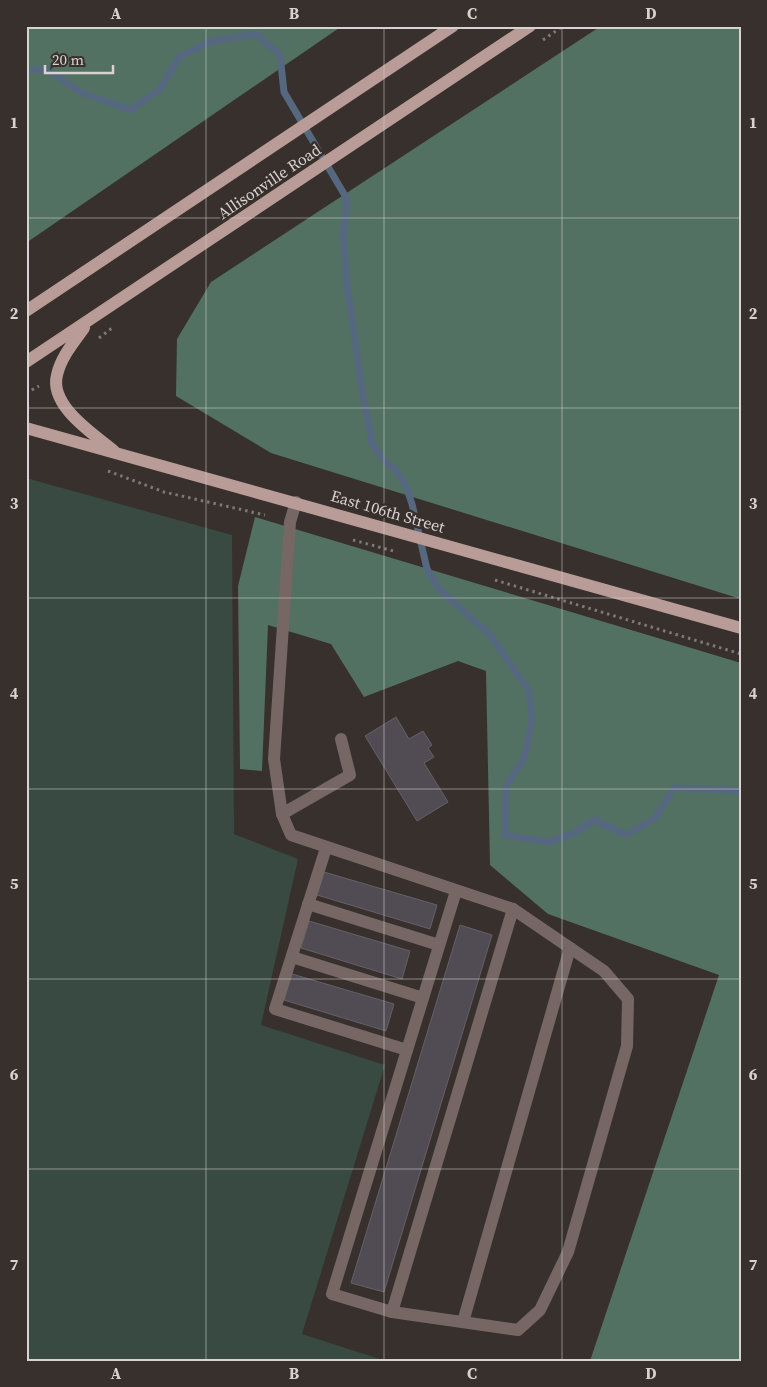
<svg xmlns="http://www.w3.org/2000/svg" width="767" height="1387" font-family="'Source Serif 4',serif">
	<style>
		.green { fill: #384a41 }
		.forest { fill: #527162 }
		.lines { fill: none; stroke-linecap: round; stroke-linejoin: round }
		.stream { stroke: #56687f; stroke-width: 7 }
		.building { fill: #514c54; stroke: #646067 }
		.path { stroke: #7f7976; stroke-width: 3; stroke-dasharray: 2.5 4; stroke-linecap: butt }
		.minor { stroke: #766765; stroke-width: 12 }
		.major { stroke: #b99b97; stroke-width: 12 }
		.grid { fill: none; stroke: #d8d3d0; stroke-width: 1; stroke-opacity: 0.55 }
		.labels { text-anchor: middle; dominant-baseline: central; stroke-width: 5; stroke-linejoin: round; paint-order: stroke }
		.street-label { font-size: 16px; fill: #d8d3d0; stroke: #37302c }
		.neatline { fill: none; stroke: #d8d3d0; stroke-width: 2 }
		.grid-label { font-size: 16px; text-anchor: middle; font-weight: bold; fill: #d8d3d0 }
	</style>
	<rect width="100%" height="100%" fill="#37302c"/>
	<polygon class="green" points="26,478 232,535 234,834 298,859 261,1025 385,1065 302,1334 386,1361 26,1361"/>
	<g class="forest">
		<polygon points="26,26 342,26 26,243"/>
		<polygon points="601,26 741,26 741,599 271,453 176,396 177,339 211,282"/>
		<polygon points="255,517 741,663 741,1361 590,1361 719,975 548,914 490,865 486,671 458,661 364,697 331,644 268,625 262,771 240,769 238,586"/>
	</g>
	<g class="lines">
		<polyline class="stream" points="26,70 46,69 80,92 131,110 160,89 179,57 212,41 256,34 280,55 284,92 347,199 343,235 347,285 362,390 372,443 385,462 396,470 406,486 412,504 427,569 439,589 490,635 529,691 532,720 524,759 506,786 505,835 549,842 572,834 595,820 626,835 655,818 674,788 731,790 741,792"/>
	</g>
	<g class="building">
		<polygon points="396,717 409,739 423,731 432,745 428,748 434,757 424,763 448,802 417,821 365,736"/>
		<polygon points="324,872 437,905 430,929 317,895"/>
		<polygon points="309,921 410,951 402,979 301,948"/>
		<polygon points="460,925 492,935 384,1292 351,1283"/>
		<polygon points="292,974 394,1004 386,1031 284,1000"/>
	</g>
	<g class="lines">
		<g class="path">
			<polyline points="543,40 563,26"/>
			<polyline points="99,338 112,328"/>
			<polyline points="26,393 39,386"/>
			<polyline points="108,471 164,492 265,515"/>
			<polyline points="353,540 397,552"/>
			<polyline points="495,580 741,654"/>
		</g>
		<g class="minor">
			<polyline points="296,502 290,522 274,759 282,814 291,835 513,909 604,971 628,999 627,1046 568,1252 540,1310 518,1330 392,1312 332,1294 456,891"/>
			<polyline points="282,814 350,775 341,739"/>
			<polyline points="326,848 275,1009 407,1050"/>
			<polyline points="308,904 439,945"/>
			<polyline points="292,957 423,998"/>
			<polyline points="392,1312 513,909"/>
			<polyline points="463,1322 570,948"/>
		</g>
		<g class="major">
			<polyline points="26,311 453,26"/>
			<path d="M84 328C74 342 61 357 57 375 49 406 94 434 114 451"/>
			<polyline points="26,362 530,26"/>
			<polyline points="26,428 741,628"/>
		</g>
	</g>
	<path class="grid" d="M206 26V1361M384 26V1361M562 26V1361M26 218H741M26 408H741M26 598H741M26 789H741M26 979H741M26 1169H741"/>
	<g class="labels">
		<g class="street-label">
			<text transform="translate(269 181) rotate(-34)">Allisonville Road</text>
			<text transform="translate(388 511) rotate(16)">East 106th Street</text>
		</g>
	</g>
	<rect width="767" height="1387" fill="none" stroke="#37302c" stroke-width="55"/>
	<path d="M45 65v8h68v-8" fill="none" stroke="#d8d3d0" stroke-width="2.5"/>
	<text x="52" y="65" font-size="15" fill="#d8d3d0" stroke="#37302c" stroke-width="4" paint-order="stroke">20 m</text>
	<rect x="28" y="28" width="712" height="1332" class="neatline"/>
	<g class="grid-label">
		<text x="116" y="19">A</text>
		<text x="294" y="19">B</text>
		<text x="472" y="19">C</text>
		<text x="651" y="19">D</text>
		<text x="14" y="128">1</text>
		<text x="753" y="128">1</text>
		<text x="14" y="319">2</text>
		<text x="753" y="319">2</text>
		<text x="14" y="509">3</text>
		<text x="753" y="509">3</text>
		<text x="14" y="699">4</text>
		<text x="753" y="699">4</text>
		<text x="14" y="889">5</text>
		<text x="753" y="889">5</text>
		<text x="14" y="1080">6</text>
		<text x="753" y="1080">6</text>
		<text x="14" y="1270">7</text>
		<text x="753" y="1270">7</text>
		<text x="116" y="1379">A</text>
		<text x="294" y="1379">B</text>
		<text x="472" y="1379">C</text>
		<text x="651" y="1379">D</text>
	</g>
</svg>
